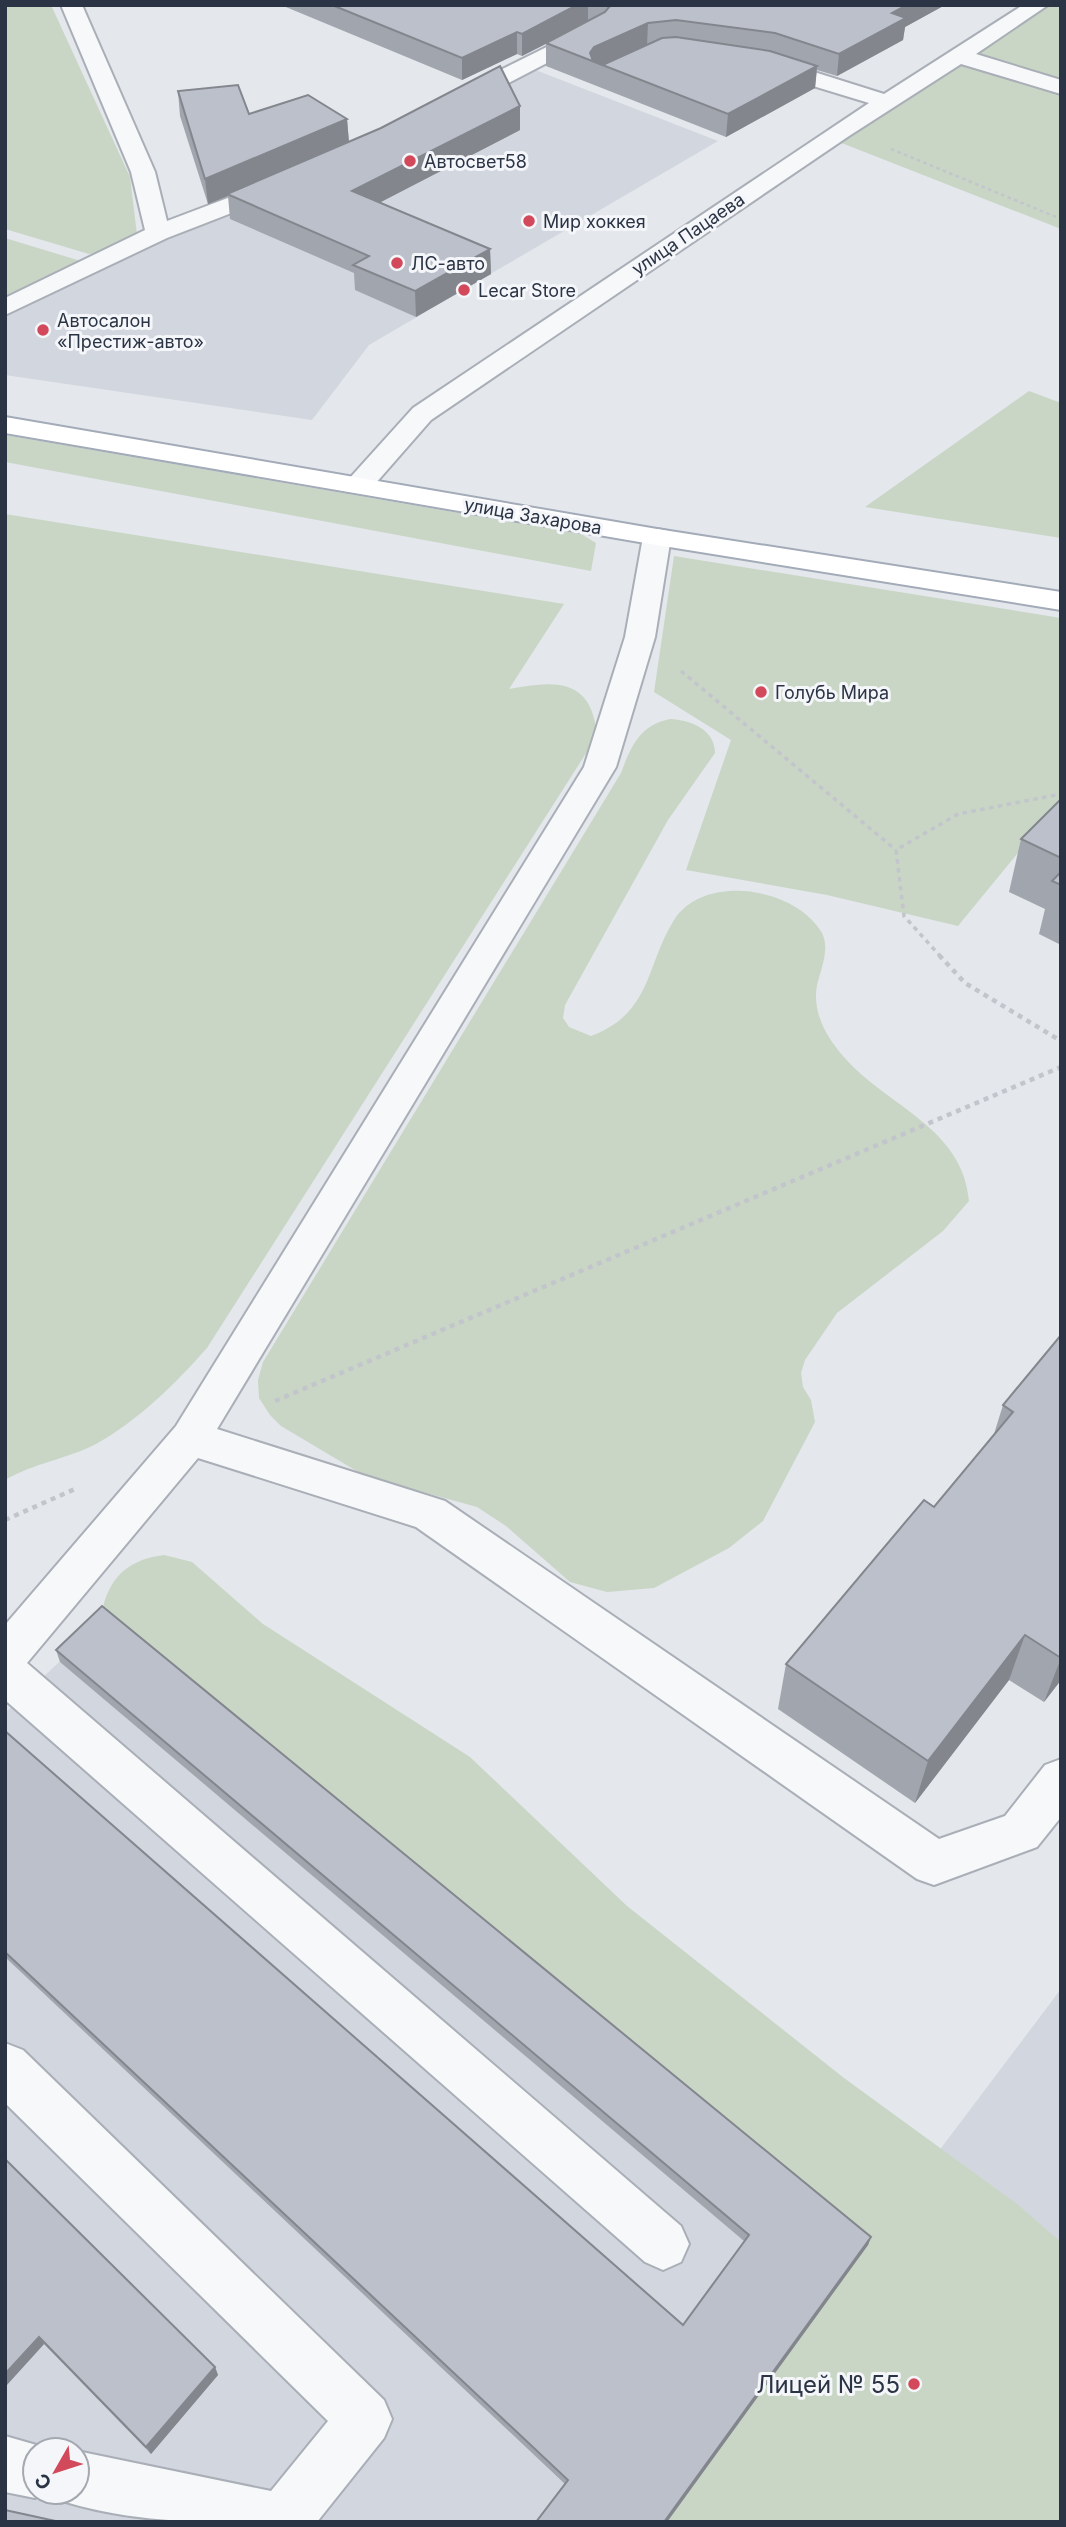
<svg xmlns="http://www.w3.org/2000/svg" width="1066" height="2527" font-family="Inter,sans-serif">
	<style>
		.built { fill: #d2d6de; fill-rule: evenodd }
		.green { fill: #c9d6c5 }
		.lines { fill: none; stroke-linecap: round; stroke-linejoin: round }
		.minor-casing { stroke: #a9aeb7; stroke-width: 4 }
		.major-casing { stroke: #a3abb8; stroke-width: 4 }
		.path-far2 { stroke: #c2c5cb; stroke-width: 2.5; stroke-dasharray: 3.5 3.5; stroke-linecap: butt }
		.path-far1 { stroke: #c2c5cb; stroke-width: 3.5; stroke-dasharray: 4.5 4.5; stroke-linecap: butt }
		.path { stroke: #c2c5cb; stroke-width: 4.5; stroke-dasharray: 5 5; stroke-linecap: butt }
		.minor { fill: #f7f8fa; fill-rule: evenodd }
		.major { fill: #fff; fill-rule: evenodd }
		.wall { fill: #a1a5ae }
		.shaded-wall { fill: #83868d }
		.building { fill: #bbc0ca; stroke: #83868d; stroke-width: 2 }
		.poi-dot { fill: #d1495b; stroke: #f4f6f9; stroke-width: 2.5 }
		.labels { text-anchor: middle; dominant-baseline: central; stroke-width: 6; stroke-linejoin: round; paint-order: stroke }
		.far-poi-label { font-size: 18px; fill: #2b3445; stroke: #f4f6f9; text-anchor: start }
		.far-street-label { font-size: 18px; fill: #2b3445; stroke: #f4f6f9 }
		.near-poi-label { font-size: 24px; fill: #2b3445; stroke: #f4f6f9; text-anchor: end }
	</style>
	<rect width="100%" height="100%" fill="#e4e7ec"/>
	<g class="built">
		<polygon points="533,69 718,141 369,345 312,420 5,375 5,317 167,238 251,209"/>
		<path d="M106 1618 868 2245 1061 1989V2522H5V1713ZM35 2450H77V2492H35Z"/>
	</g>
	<g class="green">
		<polygon points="5,5 51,5 130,177 137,235 99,253 89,254 5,229"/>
		<polygon points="1048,5 1061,5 1061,83 969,56"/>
		<polygon points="963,62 1061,93 1061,229 839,142"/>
		<polygon points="5,238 84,262 5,301"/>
		<polygon points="1029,391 1061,403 1061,538 865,507"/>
		<polygon points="5,435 581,534 596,543 591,571 5,462"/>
		<path d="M5 514 564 604 509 689C553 681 592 676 597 736L207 1348C176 1383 138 1421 96 1444 67 1459 34 1463 5 1480Z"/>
		<polygon points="674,556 1061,618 1061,821 1048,816 958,926 827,895 686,870 731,740 654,692"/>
		<path d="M670 719C690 720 715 729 715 753L668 820 565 1005 563 1018 569 1027 591 1036C652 1013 645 967 674 920 705 872 796 888 822 933 830 949 821 969 817 985 812 1012 826 1037 844 1057 886 1106 963 1127 969 1201L943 1231 837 1313 805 1360 801 1373 803 1387 811 1400 815 1422 763 1521 729 1548 654 1588 607 1592 570 1582 506 1526 477 1507 365 1476 281 1426 270 1415 259 1398 258 1380 263 1362 621 773C631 746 640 725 670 719Z"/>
		<path d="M164 1555 192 1562 263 1624 470 1757 627 1906 844 2078 1017 2204 1061 2242V2522H666L868 2245 103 1607C111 1575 131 1559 164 1555Z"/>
	</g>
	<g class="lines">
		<defs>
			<g id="minor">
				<polygon points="61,5 82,5 155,172 167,221 270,182 286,182 290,187 286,192 167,238 5,315 5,298 145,230 131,172"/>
				<polygon points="1023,5 1048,5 976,54 1061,80 1061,94 961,64 849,136 431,420 368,492 348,492 344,486 348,480 413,408 869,103 757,69 754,64 757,59 773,59 884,94"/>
				<polygon points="591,25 602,31 599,36 466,105 458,107 447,100 450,95"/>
				<polygon points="657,529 667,531 671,537 655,637 616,767 217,1429 445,1501 939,1839 1005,1816 1045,1765 1061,1759 1061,1817 1037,1847 934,1885 917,1879 416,1527 198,1458 27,1663 681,2226 689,2244 681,2262 663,2270 645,2262 5,1700 5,1625 176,1426 584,767 625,637 643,537 647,531"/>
				<path d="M5 2043 23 2050 384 2400 392 2419 384 2438 317 2522C231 2522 138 2527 57 2499L55 2492H77V2451L271 2491 328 2421 5 2103Z"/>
				<polygon points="5,2436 54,2450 35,2450 35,2492 49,2492 35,2498 5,2492"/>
			</g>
			<polygon id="major" points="5,417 657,529 1061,592 1061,610 657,545 5,433"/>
		</defs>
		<use href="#minor" class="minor-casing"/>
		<use href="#major" class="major-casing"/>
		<polyline class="path-far2" points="891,149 1061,219"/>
		<g class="path-far1">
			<polyline points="681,671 896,850"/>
			<polyline points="941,957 904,916 896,850 958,814 1061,794"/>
		</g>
		<g class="path">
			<polyline points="939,955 965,983 1061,1041"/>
			<polyline points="275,1401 1061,1067"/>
			<polyline points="5,1520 75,1489"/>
		</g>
		<use href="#minor" class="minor"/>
		<use href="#major" class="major"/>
	</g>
	<g class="wall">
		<polygon points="281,5 945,5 905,27 903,40 837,76 817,70 815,88 726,137 546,66 546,44 522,56 517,54 462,80"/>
		<polygon points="178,91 249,114 347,119 349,142 520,130 380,202 490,249 491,274 416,317 355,290 354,273 230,219 228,196 208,204 180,116"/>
		<polygon points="1061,800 1061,945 1039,934 1045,909 1009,892 1021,839"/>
		<polygon points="1061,1335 1061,1680 1044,1702 1009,1680 915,1803 778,1709 786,1664 934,1507 994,1434 1003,1405"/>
		<polygon points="56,1650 871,2237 868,2245 667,2522 536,2522 565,2484 5,1957 5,1731 683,2325 744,2241 60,1662"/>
		<polygon points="5,2159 215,2367 218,2375 151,2454 44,2344 5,2387"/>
	</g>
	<g class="shaded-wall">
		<polygon points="577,5 588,5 588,22 522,56 522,34"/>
		<polygon points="907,5 945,5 905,27 903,40 837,76 839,54 892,13"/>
		<polygon points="648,23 647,45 603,66 590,61 590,53 594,47"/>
		<polygon points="517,32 517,54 462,80 462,58"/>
		<polygon points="817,66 815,88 726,137 728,114"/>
		<polygon points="520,106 520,130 354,216 352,191"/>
		<polygon points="347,119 349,143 227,194 228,196 208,204 205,179"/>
		<polygon points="490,249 491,274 416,317 415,291"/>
		<polygon points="1025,1635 1009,1680 915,1803 928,1761"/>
		<polygon points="1061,1658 1061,1680 1044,1702"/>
		<polygon points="871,2237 868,2245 667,2522 664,2522"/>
		<polygon points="39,2337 44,2344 5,2387 5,2374"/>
		<polygon points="215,2367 218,2375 151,2454 146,2447"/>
	</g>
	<g class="building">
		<polygon points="332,5 577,5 522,34 517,32 462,58"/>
		<polygon points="609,5 907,5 892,13 906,18 839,54 775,33 676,20 648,23 594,47 590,53 593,61 605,64 662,38 676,37 770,51 817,66 728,114 546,43 605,12 610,6"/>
		<polygon points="500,66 520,106 352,191 490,249 415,291 353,265 369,256 227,194 381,128"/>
		<polygon points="238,85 249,114 308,95 347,119 205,179 178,91"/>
		<polygon points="1060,800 1061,800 1061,858 1021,839"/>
		<polygon points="1061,872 1061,885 1052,881"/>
		<polygon points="1061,1335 1061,1658 1025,1635 928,1761 786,1664 924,1500 934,1507 1013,1412 1003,1405"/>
		<polygon points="102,1606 871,2237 664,2522 536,2522 568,2480 5,1952 5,1731 683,2325 749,2235 56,1650"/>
		<polygon points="5,2159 215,2367 146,2447 39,2337 5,2374"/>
		<polygon points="5,2510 60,2522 5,2522"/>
	</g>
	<g class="poi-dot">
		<circle cx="410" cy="161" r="7"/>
		<circle cx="529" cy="221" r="7"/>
		<circle cx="397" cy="263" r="7"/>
		<circle cx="464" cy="290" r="7"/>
		<circle cx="43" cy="330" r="7"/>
		<circle cx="761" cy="692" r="7"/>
		<circle cx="914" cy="2384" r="7"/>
	</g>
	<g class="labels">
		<g class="far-poi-label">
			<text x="424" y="161">Автосвет58</text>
			<text x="543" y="221">Мир хоккея</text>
			<text x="411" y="263">ЛС-авто</text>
			<text x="478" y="290">Lecar Store</text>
			<text x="57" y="320">Автосалон<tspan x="57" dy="21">«Престиж-авто»</tspan></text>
			<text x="775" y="692">Голубь Мира</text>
		</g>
		<g class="far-street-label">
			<text transform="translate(688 234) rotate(-34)">улица Пацаева</text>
			<text transform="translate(533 516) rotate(10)">улица Захарова</text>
		</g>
		<g class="near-poi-label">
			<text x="900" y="2384">Лицей № 55</text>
		</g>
	</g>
	<rect width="1066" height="2527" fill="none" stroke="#2b3445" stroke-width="14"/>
	<g transform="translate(56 2471) rotate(231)"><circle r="33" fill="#f4f6f9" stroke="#a4a8b1" stroke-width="2"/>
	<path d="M0-5L12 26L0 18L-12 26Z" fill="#d1495b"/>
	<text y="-10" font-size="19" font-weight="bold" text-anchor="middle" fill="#2b3445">С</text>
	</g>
</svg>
